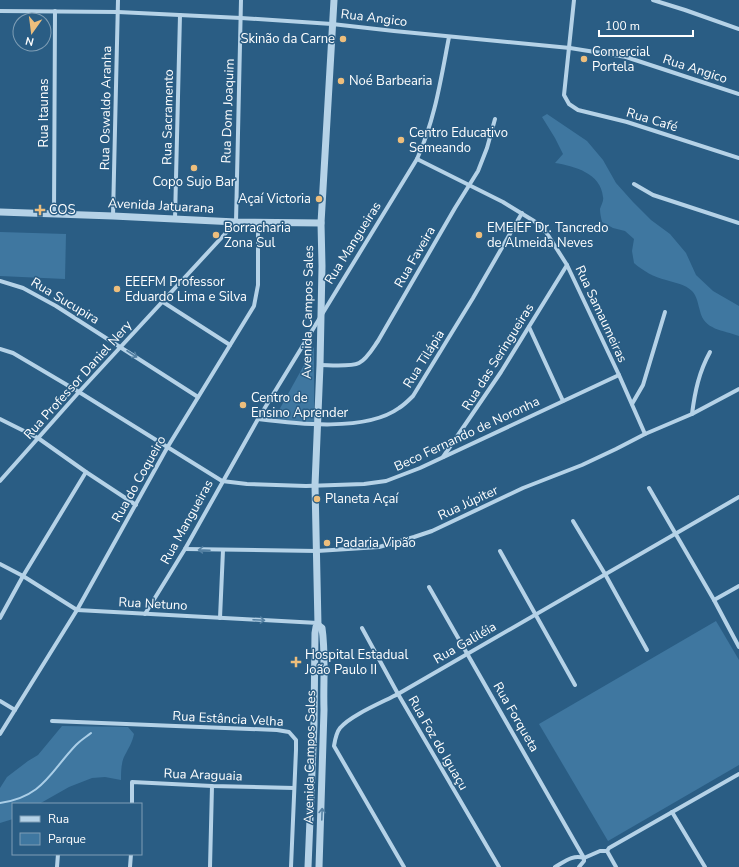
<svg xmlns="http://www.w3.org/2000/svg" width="739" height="867" font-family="'Nunito Sans',sans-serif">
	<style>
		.green { fill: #3f77a0 }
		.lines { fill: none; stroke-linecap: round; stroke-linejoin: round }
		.stream { stroke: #aacee7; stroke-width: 2 }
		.minor { stroke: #b5d2e7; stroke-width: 4 }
		.tertiary { stroke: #b5d2e7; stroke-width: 7 }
		.oneway { stroke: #5480a2 }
		.poi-dot { fill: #edbe7c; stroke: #2a5d84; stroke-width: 1.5 }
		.labels { text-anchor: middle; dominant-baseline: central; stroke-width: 3; stroke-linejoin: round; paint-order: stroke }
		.street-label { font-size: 13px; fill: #fff; stroke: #2a5d84 }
		.poi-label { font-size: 13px; fill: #fff; stroke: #2a5d84; text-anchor: start }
	</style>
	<rect width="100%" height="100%" fill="#2a5d84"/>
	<g class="green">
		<path d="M547 114 587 141 603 160 616 183 633 202 651 220 670 234 686 253 696 275 713 291 739 306V336C723 330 704 330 700 311 698 304 697 296 692 291 685 284 675 283 666 280 654 277 643 271 634 263L632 251 634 239 625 231 613 228 602 222C601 218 600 213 600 209 601 205 604 201 603 197 601 173 574 166 555 163L563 154 555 138 542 117Z"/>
		<polygon points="0,232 66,234 65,279 0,276"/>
		<polygon points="314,347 314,422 273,421"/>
		<polygon points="716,621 739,660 739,765 608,841 539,724"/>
		<path d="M62 726 128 727 134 734C132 743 129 747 125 755 121 762 121 772 121 780L105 777 92 778 69 787 39 804H13V819L0 823V788L7 777 28 761 38 755Z"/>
	</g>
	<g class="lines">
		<path class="stream" d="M0 803C43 797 50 772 76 745 81 740 86 737 91 733"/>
		<g class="minor">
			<polyline points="574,0 564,95 569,104 578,110 627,122 739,158"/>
			<polyline points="653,0 685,10 739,29"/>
			<polyline points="0,11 118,12 241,18 332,24 394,31 570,48 626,57 739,94"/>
			<polyline points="417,159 503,202 534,221 546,232 567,265 619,375 645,434"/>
			<polyline points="634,184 653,195 739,223"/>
			<polyline points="54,214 55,11"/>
			<polyline points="113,216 118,0"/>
			<polyline points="175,219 180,15"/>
			<polyline points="0,281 23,288 56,306 198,397"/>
			<polyline points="163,302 230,345"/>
			<polyline points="529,327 563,401"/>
			<polyline points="0,349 13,353 79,392 222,481 247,484 306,486 364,484 386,481 420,468 619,375"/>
			<path d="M320 365C329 365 351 367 359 363 367 359 373 348 378 341L455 208 478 171 487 148 495 119"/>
			<polyline points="632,404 643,385 665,312"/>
			<path d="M692 414C695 391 699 372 710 352"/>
			<polyline points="0,419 38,438 86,472 136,505"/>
			<path d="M258 419C297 424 366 432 399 408 404 405 409 400 413 396L473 298 522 213"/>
			<polyline points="443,457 501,372 567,265"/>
			<polyline points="0,481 79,392 236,222 241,0"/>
			<polyline points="649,488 714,600 739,647"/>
			<polyline points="573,521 605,574 647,650"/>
			<polyline points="185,549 317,551 379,547 414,537 432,531 523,488 582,465 616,449 645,434 692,414 739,389"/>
			<polyline points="500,551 575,685"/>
			<polyline points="0,564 23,576 77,610 318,623"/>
			<polyline points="429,587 584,858"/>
			<polyline points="714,600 739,586"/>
			<path d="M145 614 185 549 258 419 417 159C435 120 441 78 449 37"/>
			<polyline points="0,618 23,576 86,472"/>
			<polyline points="220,618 223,550"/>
			<polyline points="362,628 398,694 499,867"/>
			<polyline points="0,701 15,710"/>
			<polyline points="52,721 277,730 289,732 296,740 296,750 291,867"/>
			<polyline points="0,734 77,610 167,448 254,306 258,285 258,223"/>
			<polyline points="132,804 132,782 212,786 294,788"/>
			<polyline points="672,812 705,867"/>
			<polyline points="607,851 616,867"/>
			<polyline points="57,867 58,854"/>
			<polyline points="130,867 131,854"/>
			<polyline points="210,867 212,786"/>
			<path d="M404 867 334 746C335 740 336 733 340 728 351 715 383 702 398 694L739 497"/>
			<path d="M555 867C564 862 573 854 584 858L600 851H607L609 848 739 774"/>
			<polyline points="579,867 584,861 584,858"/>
		</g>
		<g class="tertiary">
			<polyline points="0,212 113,216 236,222 321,223"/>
			<path d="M318 625 322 628C326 655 323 683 324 710L319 867"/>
			<polyline points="308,867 314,724 315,633 316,627 318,625 315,485 320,365 322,266 321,223 334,0"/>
		</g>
	</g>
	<defs><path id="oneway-shaft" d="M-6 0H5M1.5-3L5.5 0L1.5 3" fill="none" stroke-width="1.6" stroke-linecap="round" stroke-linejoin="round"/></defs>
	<g class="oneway">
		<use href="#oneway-shaft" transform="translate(132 354) rotate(33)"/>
		<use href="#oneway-shaft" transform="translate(204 550) rotate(-178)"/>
		<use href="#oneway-shaft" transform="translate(259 620) rotate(3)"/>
		<use href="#oneway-shaft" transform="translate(322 814) rotate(-88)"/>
	</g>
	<g class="poi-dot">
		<circle cx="343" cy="39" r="4"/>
		<circle cx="584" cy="59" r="4"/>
		<circle cx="341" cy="81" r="4"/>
		<circle cx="401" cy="140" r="4"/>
		<circle cx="194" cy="168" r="4"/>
		<circle cx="319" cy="199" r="4"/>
		<path d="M38 204h4v4h4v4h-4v4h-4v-4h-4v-4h4z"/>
		<circle cx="216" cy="235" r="4"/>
		<circle cx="479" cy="235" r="4"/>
		<circle cx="117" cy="289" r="4"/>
		<circle cx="243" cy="405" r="4"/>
		<circle cx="317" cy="499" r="4"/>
		<circle cx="327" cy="543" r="4"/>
		<path d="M294 656h4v4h4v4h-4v4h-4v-4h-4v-4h4z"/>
	</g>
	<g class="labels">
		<g class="street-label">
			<text transform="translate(374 18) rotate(7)">Rua Angico</text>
			<text transform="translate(695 69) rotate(18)">Rua Angico</text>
			<text transform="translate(106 108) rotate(-89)">Rua Oswaldo Aranha</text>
			<text transform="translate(228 111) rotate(-88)">Rua Dom Joaquim</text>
			<text transform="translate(44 113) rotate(-90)">Rua Itaunas</text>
			<text transform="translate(168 117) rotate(-89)">Rua Sacramento</text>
			<text transform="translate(652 120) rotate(17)">Rua Café</text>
			<text transform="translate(161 206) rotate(3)">Avenida Jatuarana</text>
			<text transform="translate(353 243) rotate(-58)">Rua Mangueiras</text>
			<text transform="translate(415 257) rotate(-60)">Rua Faveira</text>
			<text transform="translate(65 301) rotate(31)">Rua Sucupira</text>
			<text transform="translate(308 312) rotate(-89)">Avenida Campos Sales</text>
			<text transform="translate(601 314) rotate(65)">Rua Samaumeiras</text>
			<text transform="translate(498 357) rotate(-58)">Rua das Seringueiras</text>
			<text transform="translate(424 359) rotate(-58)">Rua Tilápia</text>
			<text transform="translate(78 380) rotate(-48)">Rua Professor Daniel Nery</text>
			<text transform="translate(467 434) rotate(-25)">Beco Fernando de Noronha</text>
			<text transform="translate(139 479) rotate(-61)">Rua do Coqueiro</text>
			<text transform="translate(468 503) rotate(-25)">Rua Júpiter</text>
			<text transform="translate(187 522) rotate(-61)">Rua Mangueiras</text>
			<text transform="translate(153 604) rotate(3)">Rua Netuno</text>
			<text transform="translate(465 643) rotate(-30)">Rua Galiléia</text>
			<text transform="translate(516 717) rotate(60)">Rua Forqueta</text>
			<text transform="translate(228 719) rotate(3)">Rua Estância Velha</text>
			<text transform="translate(438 743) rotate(60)">Rua Foz do Iguaçu</text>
			<text transform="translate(310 757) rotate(-89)">Avenida Campos Sales</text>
			<text transform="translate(203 775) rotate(2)">Rua Araguaia</text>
		</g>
		<g class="poi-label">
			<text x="335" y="39" text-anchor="end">Skinão da Carne</text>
			<text x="592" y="52">Comercial<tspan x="592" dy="15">Portela</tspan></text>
			<text x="349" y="81">Noé Barbearia</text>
			<text x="409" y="133">Centro Educativo<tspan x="409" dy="15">Semeando</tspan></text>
			<text x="194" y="182" text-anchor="middle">Copo Sujo Bar</text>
			<text x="311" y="199" text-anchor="end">Açaí Victoria</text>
			<text x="49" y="210">COS</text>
			<text x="224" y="228">Borracharia<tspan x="224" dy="15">Zona Sul</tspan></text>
			<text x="487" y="228">EMEIEF Dr. Tancredo<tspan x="487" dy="15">de Almeida Neves</tspan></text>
			<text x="125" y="282">EEEFM Professor<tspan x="125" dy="15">Eduardo Lima e Silva</tspan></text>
			<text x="251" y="398">Centro de<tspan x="251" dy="15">Ensino Aprender</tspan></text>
			<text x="325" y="499">Planeta Açaí</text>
			<text x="335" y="543">Padaria Vipão</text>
			<text x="305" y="655">Hospital Estadual<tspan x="305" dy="15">João Paulo II</tspan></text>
		</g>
	</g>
	<rect x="12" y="803" width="130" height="52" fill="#2a5d84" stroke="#7f9eb5"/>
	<rect x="20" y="816" width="20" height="6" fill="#b5d2e7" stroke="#7f9eb5"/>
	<text x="48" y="823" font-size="12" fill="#ffffff">Rua</text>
	<rect x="20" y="833" width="20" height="12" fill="#3f77a0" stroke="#7f9eb5"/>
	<text x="48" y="843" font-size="12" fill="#ffffff">Parque</text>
	<g transform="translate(32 32) rotate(194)"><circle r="19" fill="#2a5d84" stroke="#7f9eb5"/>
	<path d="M0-3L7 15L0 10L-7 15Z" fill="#edbe7c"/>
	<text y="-6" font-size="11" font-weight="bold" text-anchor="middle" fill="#ffffff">N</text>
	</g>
	<path d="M599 30v6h94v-6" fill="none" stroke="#ffffff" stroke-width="2"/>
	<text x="605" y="30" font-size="12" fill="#ffffff" stroke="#2a5d84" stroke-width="3" paint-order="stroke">100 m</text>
</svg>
